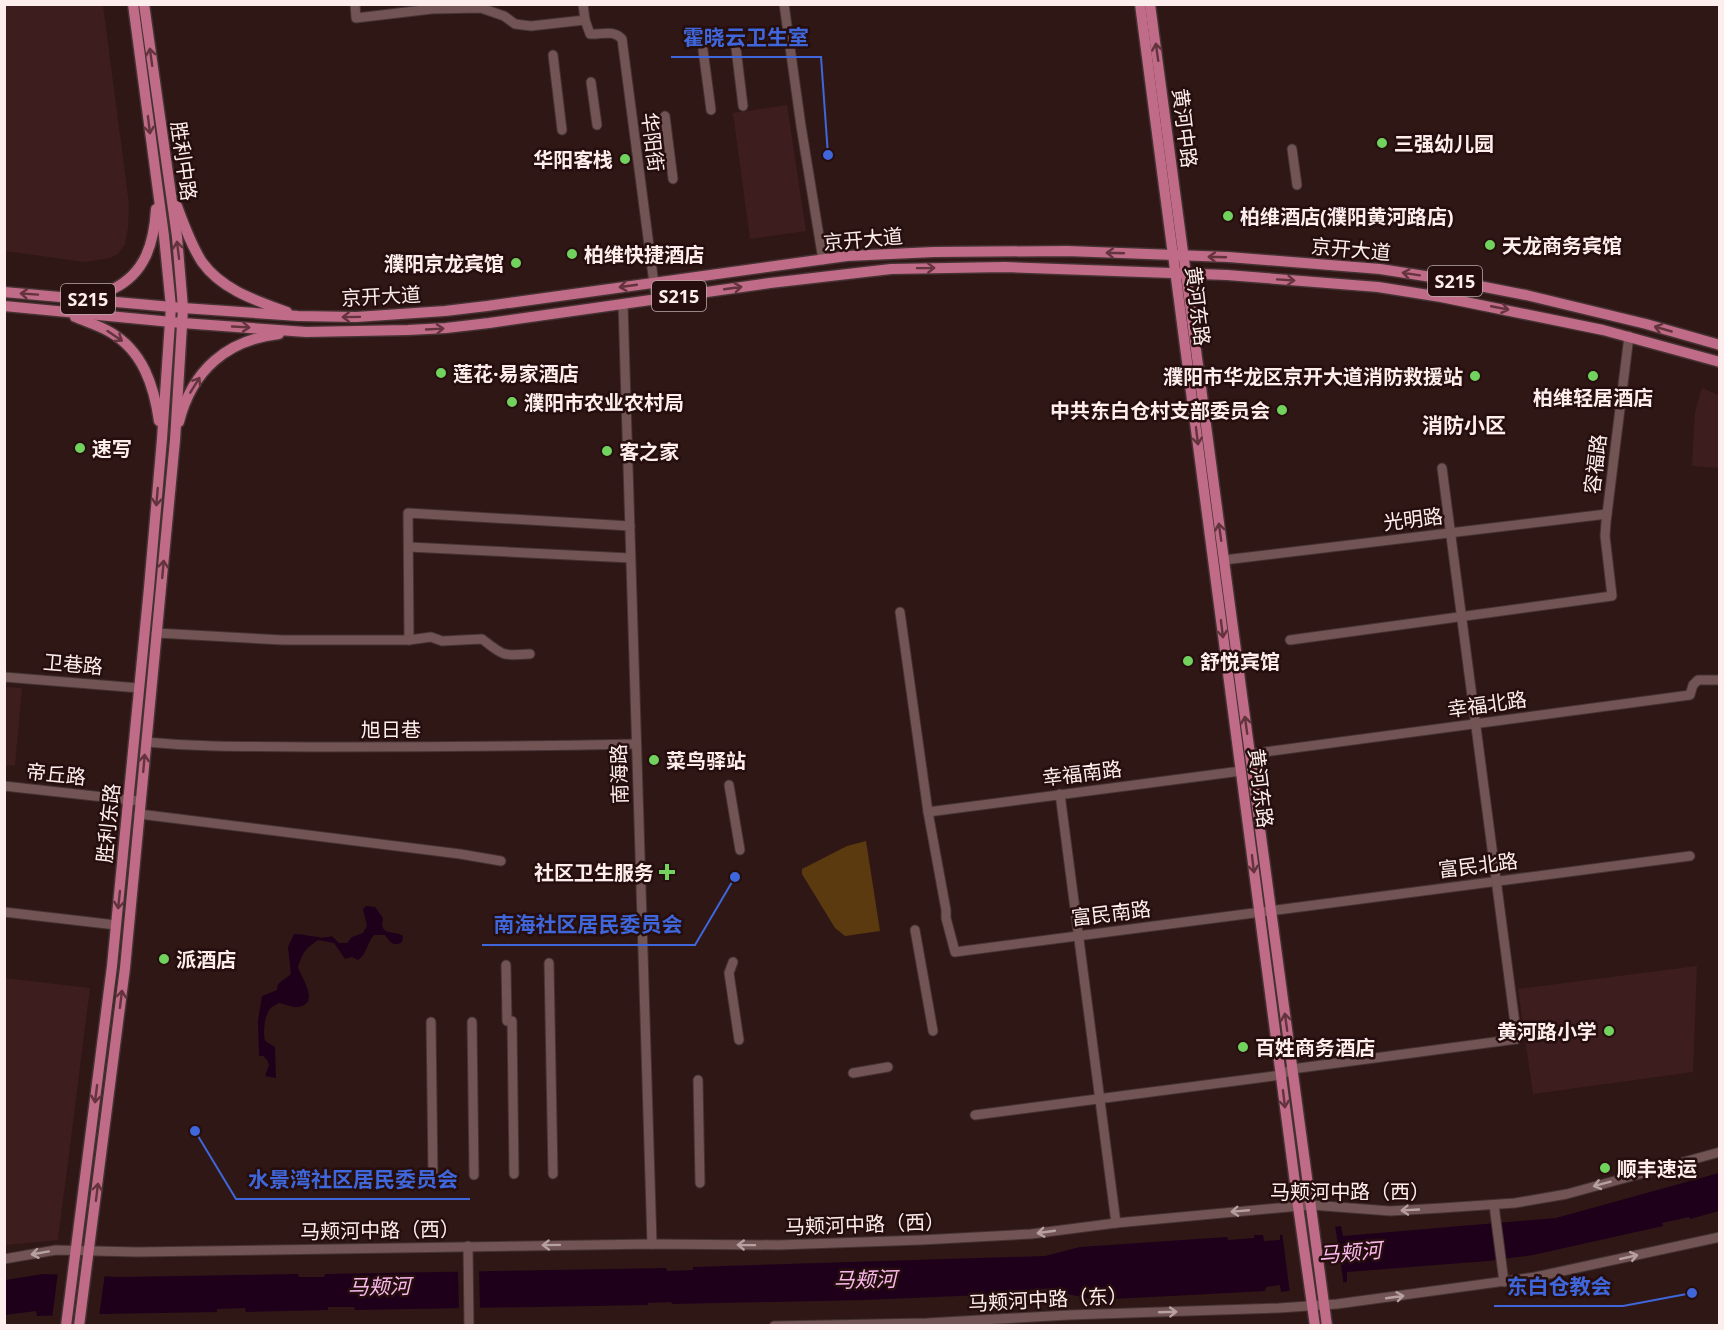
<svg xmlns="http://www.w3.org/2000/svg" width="1724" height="1330" font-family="'Noto Sans','Noto Sans SC',sans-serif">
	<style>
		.built { fill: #3d1d1d }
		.green { fill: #5b3a0f }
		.water { fill: #1e001a }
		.pier { fill: #2f1716 }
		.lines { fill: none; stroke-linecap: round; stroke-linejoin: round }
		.minor-casing { stroke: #443232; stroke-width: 11 }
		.major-casing { stroke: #443232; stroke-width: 13 }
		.minor { stroke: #715453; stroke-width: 9 }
		.major { stroke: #c06b87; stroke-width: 10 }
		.oneway { stroke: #63333e }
		.oneway2 { stroke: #b7a1a0 }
		.poi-dot { fill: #71d35e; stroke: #250e0d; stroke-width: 2 }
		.labels { text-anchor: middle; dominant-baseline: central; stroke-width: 5; stroke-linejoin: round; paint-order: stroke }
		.shield { fill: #250e0d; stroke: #bcabaa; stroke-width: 1.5 }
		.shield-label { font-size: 18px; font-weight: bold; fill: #fdeeed }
		.street-label { font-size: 20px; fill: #fdeeed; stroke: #250e0d }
		.poi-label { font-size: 20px; font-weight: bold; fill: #fdeeed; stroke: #250e0d; text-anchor: start }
		.neighbourhood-label { font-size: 21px; font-weight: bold; fill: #fdeeed; stroke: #250e0d }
		.water-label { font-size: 21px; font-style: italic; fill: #fbb8ed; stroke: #250e0d }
		.leader { fill: none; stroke: #3f66db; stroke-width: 2 }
		.callout-dot { fill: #3f66db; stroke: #250e0d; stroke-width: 2 }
		.callout-label { font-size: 21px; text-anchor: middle; font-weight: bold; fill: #3f66db; stroke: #250e0d; stroke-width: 5; stroke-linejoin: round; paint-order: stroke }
	</style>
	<rect width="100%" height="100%" fill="#2f1716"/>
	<g class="built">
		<polygon points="5,4 103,5 129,204 128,228 125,244 118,254 110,258 85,262 5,251"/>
		<polygon points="787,105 806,231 750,239 733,113"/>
		<polygon points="1702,388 1719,395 1719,468 1692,466 1695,412"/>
		<polygon points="4,687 22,688 15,766 5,765"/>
		<polygon points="1697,966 1693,1072 1533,1094 1518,989"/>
		<polygon points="5,978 90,988 58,1240 5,1245"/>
	</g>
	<polygon class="green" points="866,841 880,931 845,936 835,928 802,874 802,869 847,846"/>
	<g class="water">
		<path d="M366 906 375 907 383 918C379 938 394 929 403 936L402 942C394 948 389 941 385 935H374C367 943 367 954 358 960L352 957 345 959 334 943 318 940C305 949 303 952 298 967 301 977 321 1004 298 1007 293 1008 285 1004 279 1003 276 1005 272 1006 270 1009 264 1016 263 1033 265 1041L275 1047 276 1078 265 1076 269 1065 267 1060 263 1056H259L258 1021 262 996 277 990 278 984 291 974 288 947 294 934C308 934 319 940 332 936L339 943H347L352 937 363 933 367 926 363 909Z"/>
		<polygon points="1719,1173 1719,1211 1690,1219 1689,1217 1662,1223 1663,1226 1533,1255 1488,1261 1347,1272 1347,1282 1281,1292 1280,1285 1266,1287 1265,1291 1095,1300 1054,1291 1054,1288 1028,1290 1028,1293 865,1300 672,1304 671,1302 648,1303 648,1305 355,1310 354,1307 328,1307 328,1310 246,1312 245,1308 217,1309 217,1312 103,1314 37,1316 36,1311 5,1315 5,1280 43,1274 120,1277 298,1274 299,1277 324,1277 325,1274 666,1268 667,1271 693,1270 693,1267 1045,1256 1080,1247 1227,1237 1228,1240 1254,1238 1254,1235 1263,1235 1264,1241 1280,1240 1280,1235 1341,1226 1343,1236 1556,1218"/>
	</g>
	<g class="pier">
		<polygon points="1335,1225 1344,1286 1290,1293 1282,1232"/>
		<polygon points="479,1268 480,1311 459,1311 458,1269"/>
		<polygon points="58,1272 105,1273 99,1317 52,1319"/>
	</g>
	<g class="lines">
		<defs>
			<g id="minor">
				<polyline points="355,4 356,18 432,9 481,8 504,16 515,24 531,26 585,20 583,4"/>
				<polyline points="784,4 801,126 823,260"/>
				<path d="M585 20 590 34C601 35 613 29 622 39L656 299"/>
				<polyline points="734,32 743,106"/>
				<polyline points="703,50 711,110"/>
				<polyline points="553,55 562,130"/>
				<polyline points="591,82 597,125"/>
				<polyline points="665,116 673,179"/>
				<polyline points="1292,149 1297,185"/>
				<polyline points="623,304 652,1244"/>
				<polyline points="409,547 630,558"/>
				<polyline points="1224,560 1607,514"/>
				<polyline points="900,612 928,812 946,910 946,918 955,952 1690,856"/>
				<polyline points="156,633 283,640 409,640 408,513 630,526"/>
				<path d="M409 640 431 637 442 641 482 639C504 656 502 656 530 654"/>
				<polyline points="1290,640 1612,596 1605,536 1606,522 1629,336"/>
				<polyline points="4,677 139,688"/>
				<path d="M146 742C208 748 271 746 334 747 434 747 535 746 636 744"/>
				<polyline points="1250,754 1690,695 1693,685 1698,680 1720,680"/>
				<polyline points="729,785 740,850"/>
				<polyline points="4,786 140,801"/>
				<polyline points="1060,794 1116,1223"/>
				<polyline points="928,812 1241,771"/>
				<polyline points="139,814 460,854 501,861"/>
				<polyline points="4,912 116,925"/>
				<polyline points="915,930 933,1031"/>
				<polyline points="733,962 729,973 739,1040"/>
				<polyline points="549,963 553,1174"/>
				<polyline points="506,965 507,1021"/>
				<polyline points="512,1021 514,1174"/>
				<polyline points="431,1022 433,1176"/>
				<polyline points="472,1022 474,1175"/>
				<polyline points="853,1073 888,1067"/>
				<polyline points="698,1080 700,1183"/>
				<polyline points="975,1115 1281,1075 1292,1069 1517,1039 1442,468"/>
				<polyline points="1494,1205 1504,1282"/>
				<polyline points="468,1246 469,1326"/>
				<polyline points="4,1259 56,1250 137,1252 652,1244 778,1245 921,1240 1031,1234 1116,1223 1311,1205 1390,1211 1442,1208 1515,1203 1567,1194 1720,1152"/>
				<polyline points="774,1326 927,1323 1069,1315 1279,1308 1337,1304 1535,1277 1720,1237"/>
			</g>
			<g id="major">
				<polyline points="1140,4 1298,1206 1315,1326"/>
				<polyline points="1150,4 1233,628 1327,1326"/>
				<path d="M177 206C184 225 191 245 202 262 222 290 257 301 287 312"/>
				<polyline points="4,292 183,308 298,316 356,317 445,311 487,306 847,256 934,252 1067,251 1228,257 1380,269 1444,279 1526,295 1646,324 1720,345"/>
				<path d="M85 296C94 294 104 293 113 289 146 273 154 242 156 209"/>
				<polyline points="4,306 182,323 306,332 408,330 446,328 489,323 770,283 891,269 1005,267 1227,275 1378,287 1441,297 1603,330 1720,362"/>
				<path d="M75 317C87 322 100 326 110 332 143 351 154 386 159 421"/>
				<path d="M179 422C192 370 227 340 279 334"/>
				<polyline points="66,1326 112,966 149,588 162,439 171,307 164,236 133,4"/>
				<polyline points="79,1326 125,968 175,440 183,308 177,237 144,4"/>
			</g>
		</defs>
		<use href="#minor" class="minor-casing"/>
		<use href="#major" class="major-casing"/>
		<use href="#minor" class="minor"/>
		<use href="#major" class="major"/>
	</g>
	<defs><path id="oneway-shaft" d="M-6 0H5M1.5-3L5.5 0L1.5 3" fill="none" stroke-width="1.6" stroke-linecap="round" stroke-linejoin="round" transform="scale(1.5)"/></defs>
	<g class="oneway">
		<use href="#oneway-shaft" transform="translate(1157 52) rotate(-98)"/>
		<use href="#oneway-shaft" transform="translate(151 57) rotate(-98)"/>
		<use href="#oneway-shaft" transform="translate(149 125) rotate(83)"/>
		<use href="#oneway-shaft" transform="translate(178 250) rotate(-97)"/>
		<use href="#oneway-shaft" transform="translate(1115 253) rotate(-178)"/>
		<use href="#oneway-shaft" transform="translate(1217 257) rotate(-178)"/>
		<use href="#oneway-shaft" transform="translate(926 268) rotate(-1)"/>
		<use href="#oneway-shaft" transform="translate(1411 274) rotate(-171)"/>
		<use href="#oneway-shaft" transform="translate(1286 280) rotate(4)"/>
		<use href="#oneway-shaft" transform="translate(628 286) rotate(172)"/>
		<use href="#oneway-shaft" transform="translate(733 288) rotate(-8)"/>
		<use href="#oneway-shaft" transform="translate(29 294) rotate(-176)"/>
		<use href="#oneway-shaft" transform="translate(1500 308) rotate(11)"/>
		<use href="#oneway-shaft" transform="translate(351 317) rotate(179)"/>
		<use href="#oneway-shaft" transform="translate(241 327) rotate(3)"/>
		<use href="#oneway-shaft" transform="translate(435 329) rotate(-3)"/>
		<use href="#oneway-shaft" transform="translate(1663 329) rotate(-164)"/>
		<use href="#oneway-shaft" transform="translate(115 336) rotate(34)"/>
		<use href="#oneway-shaft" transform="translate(195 385) rotate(-58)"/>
		<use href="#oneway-shaft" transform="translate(1197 436) rotate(83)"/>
		<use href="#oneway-shaft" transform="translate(157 497) rotate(95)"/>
		<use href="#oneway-shaft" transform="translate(1220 532) rotate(-98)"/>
		<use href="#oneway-shaft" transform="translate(163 569) rotate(-85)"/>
		<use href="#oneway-shaft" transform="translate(1222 629) rotate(83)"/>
		<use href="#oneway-shaft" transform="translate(1246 725) rotate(-98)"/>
		<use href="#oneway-shaft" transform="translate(144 763) rotate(-85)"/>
		<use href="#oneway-shaft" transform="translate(1253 864) rotate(83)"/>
		<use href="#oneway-shaft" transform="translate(119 900) rotate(96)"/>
		<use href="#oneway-shaft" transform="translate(121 999) rotate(-83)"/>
		<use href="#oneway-shaft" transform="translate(1286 1022) rotate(-98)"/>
		<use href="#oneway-shaft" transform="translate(96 1094) rotate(97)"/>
		<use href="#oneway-shaft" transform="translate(1284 1099) rotate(83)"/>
		<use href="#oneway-shaft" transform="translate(97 1192) rotate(-83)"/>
	</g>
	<g class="oneway2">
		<use href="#oneway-shaft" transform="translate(1602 1184) rotate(165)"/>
		<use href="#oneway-shaft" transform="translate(1410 1210) rotate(177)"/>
		<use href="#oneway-shaft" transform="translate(1240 1211) rotate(175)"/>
		<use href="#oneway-shaft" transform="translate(1046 1232) rotate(172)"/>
		<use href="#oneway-shaft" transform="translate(551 1245) rotate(179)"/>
		<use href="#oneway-shaft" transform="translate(746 1245) rotate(-179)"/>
		<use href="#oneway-shaft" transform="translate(40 1253) rotate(170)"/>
		<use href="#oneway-shaft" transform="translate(1629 1257) rotate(-13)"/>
		<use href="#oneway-shaft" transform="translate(1395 1297) rotate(-8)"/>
		<use href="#oneway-shaft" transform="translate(1168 1312) rotate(-2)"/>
	</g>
	<g class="poi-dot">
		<circle cx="1382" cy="143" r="6"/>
		<circle cx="625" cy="159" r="6"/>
		<circle cx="1228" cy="216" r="6"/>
		<circle cx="1490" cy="245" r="6"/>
		<circle cx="572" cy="254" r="6"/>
		<circle cx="516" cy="263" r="6"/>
		<circle cx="441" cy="373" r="6"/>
		<circle cx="1475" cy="376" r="6"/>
		<circle cx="1593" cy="376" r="6"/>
		<circle cx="512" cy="402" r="6"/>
		<circle cx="1282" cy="410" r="6"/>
		<circle cx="80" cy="448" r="6"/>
		<circle cx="607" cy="451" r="6"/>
		<circle cx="1188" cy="661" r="6"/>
		<circle cx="654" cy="760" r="6"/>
		<path d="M664 863h6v6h6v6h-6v6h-6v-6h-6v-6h6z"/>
		<circle cx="164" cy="959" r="6"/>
		<circle cx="1609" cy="1031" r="6"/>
		<circle cx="1243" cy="1047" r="6"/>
		<circle cx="1605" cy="1168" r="6"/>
	</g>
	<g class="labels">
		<g class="shield">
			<rect x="1428" y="266" width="54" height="30" rx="4.5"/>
			<rect x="652" y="281" width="54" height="30" rx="4.5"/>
			<rect x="61" y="284" width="54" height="30" rx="4.5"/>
		</g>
		<g class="shield-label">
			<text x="1455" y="281">S215</text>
			<text x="679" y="296">S215</text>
			<text x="88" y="299">S215</text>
		</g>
		<g class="street-label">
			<text transform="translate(1185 128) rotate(83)">黄河中路</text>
			<text transform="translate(653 142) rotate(83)">华阳街</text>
			<text transform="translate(184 161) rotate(82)">胜利中路</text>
			<text transform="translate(863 239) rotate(-5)">京开大道</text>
			<text transform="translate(1351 249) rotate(5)">京开大道</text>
			<text transform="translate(381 296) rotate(-3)">京开大道</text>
			<text transform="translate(1198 306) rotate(83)">黄河东路</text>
			<text transform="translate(1595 464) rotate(-83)">容福路</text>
			<text transform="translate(1413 519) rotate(-7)">光明路</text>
			<text transform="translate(73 664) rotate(5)">卫巷路</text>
			<text transform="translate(1487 704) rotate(-8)">幸福北路</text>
			<text x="391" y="729">旭日巷</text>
			<text transform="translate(1082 773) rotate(-7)">幸福南路</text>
			<text transform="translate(56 774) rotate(6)">帝丘路</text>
			<text transform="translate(619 774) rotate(-92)">南海路</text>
			<text transform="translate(1261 788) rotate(83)">黄河东路</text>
			<text transform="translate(108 823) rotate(-84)">胜利东路</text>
			<text transform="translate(1478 865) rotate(-7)">富民北路</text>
			<text transform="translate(1111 913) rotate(-7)">富民南路</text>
			<text x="1350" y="1191">马颊河中路（西）</text>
			<text transform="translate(865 1224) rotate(-2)">马颊河中路（西）</text>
			<text transform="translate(380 1230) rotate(-1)">马颊河中路（西）</text>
			<text transform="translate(1048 1299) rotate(-3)">马颊河中路（东）</text>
		</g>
		<g class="poi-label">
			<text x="1394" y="143">三强幼儿园</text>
			<text x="613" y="159" text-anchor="end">华阳客栈</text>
			<text x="1240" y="216">柏维酒店(濮阳黄河路店)</text>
			<text x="1502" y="245">天龙商务宾馆</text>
			<text x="584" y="254">柏维快捷酒店</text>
			<text x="504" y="263" text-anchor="end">濮阳京龙宾馆</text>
			<text x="453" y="373">莲花·易家酒店</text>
			<text x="1463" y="376" text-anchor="end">濮阳市华龙区京开大道消防救援站</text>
			<text x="1593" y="397" text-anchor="middle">柏维轻居酒店</text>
			<text x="524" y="402">濮阳市农业农村局</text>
			<text x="1270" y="410" text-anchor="end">中共东白仓村支部委员会</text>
			<text x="92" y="448">速写</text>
			<text x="619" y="451">客之家</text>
			<text x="1200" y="661">舒悦宾馆</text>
			<text x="666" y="760">菜鸟驿站</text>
			<text x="654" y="872" text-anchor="end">社区卫生服务</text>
			<text x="176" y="959">派酒店</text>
			<text x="1597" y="1031" text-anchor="end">黄河路小学</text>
			<text x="1255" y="1047">百姓商务酒店</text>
			<text x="1617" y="1168">顺丰速运</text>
		</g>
		<g class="neighbourhood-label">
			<text x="1464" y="425">消防小区</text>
		</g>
		<g class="water-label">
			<text transform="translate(1350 1252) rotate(-5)">马颊河</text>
			<text transform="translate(865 1279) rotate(-1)">马颊河</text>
			<text transform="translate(379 1286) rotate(-1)">马颊河</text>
		</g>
	</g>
	<path class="leader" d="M828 155L821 57H671M735 877L695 945H482M195 1131L236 1199H470M1692 1293L1623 1306H1494"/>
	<g class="callout-dot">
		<circle cx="828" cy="155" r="6"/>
		<circle cx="735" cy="877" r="6"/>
		<circle cx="195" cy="1131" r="6"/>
		<circle cx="1692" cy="1293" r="6"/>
	</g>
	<g class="callout-label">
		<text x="746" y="45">霍晓云卫生室</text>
		<text x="588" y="932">南海社区居民委员会</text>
		<text x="353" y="1187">水景湾社区居民委员会</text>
		<text x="1559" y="1294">东白仓教会</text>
	</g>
	<rect width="1724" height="1330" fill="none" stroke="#fdeeed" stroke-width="12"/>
</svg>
